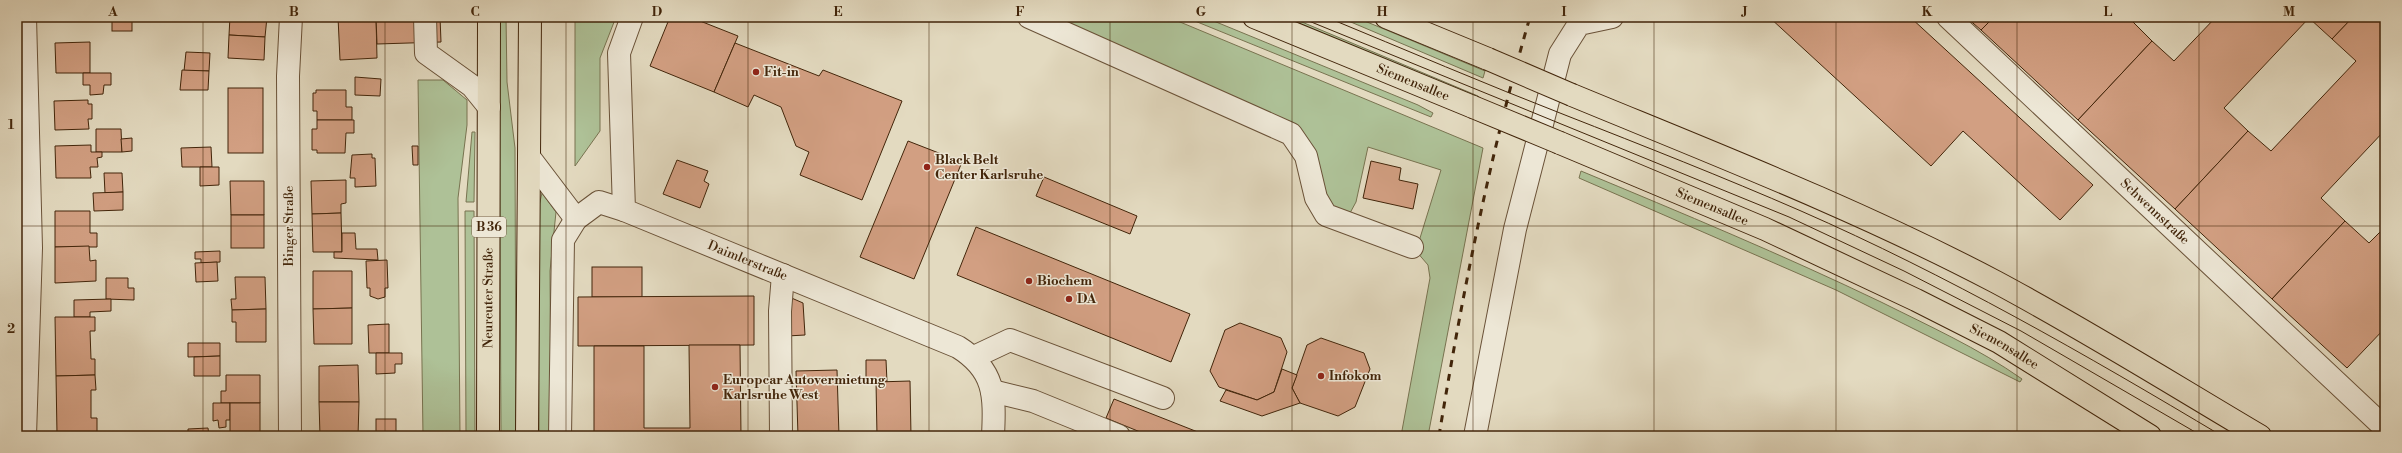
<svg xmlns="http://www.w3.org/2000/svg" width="2402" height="453" font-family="'Libre Bodoni',serif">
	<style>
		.green { fill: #aec197; stroke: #787350 }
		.building { fill: #d29f82; stroke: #42250a }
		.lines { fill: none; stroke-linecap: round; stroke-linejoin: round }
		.minor-casing { stroke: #6a5238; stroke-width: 24 }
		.major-casing { stroke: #42250a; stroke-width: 24 }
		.minor { stroke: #ede7d6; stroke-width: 22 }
		.major { stroke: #e3dac0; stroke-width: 22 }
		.tram { stroke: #42250a; stroke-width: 1 }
		.rail { stroke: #42250a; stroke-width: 3; stroke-dasharray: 7 7; stroke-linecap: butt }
		.major-bridge-casing { stroke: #42250a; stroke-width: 24; stroke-linecap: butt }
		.major-bridge { stroke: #e3dac0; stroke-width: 22 }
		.grid { fill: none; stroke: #42250a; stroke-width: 1; stroke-opacity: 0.55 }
		.poi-dot { fill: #8f2418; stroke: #ede7d6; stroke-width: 1.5 }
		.labels { text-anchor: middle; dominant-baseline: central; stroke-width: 3; stroke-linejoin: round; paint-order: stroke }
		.shield { fill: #ede7d6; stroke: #755f47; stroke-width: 1 }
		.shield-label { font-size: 12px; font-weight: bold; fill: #42250a }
		.poi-label { font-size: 13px; font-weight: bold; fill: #42250a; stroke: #ede7d6; text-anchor: start }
		.street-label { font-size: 13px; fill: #42250a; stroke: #ede7d6 }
		.neatline { fill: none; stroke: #42250a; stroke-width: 1.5 }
		.grid-label { font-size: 13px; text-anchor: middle; font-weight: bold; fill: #42250a }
	</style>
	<rect width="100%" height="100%" fill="#e3dac0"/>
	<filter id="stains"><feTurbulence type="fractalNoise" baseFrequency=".005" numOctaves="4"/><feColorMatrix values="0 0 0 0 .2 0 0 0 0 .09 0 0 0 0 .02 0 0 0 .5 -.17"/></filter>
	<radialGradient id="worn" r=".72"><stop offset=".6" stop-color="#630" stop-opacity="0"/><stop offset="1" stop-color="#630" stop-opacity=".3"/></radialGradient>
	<g class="green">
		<polygon points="499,17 506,17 507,82 515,148 516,436 501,436"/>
		<polygon points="575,17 616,17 600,58 600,131 575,166"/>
		<polygon points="1040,17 1168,17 1483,148 1428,436 1401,436 1430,278 1428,265 1416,251 1441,170 1368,147 1356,202 1350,213 1323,202 1311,153"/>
		<polygon points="1185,17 1204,17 1418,105 1433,113 1431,117"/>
		<polygon points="1273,17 1290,17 1478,96 1477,102"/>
		<polygon points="1339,17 1355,17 1485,71 1483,78"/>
		<polygon points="418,80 443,80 467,100 467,125 458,198 460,436 423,436"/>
		<polygon points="472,132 475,132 474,202 466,202"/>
		<path d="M1581 171C1682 213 1783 255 1881 302 1929 326 1978 348 2022 379L2020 382 1836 290 1579 178Z"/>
		<polygon points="542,193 556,212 550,271 551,436 539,436 538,210"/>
		<polygon points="465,211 474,211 475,436 466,436"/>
	</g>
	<g class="building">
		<polygon points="55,17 93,17 93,20 55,21"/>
		<rect x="112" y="17" width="20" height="14"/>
		<polygon points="230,17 267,17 265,37 229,35"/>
		<polygon points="338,17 376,17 377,58 340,60"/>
		<polygon points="376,17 440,17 441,42 377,44"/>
		<polygon points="670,17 690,17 738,36 714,92 650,66"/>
		<polygon points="1769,17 1910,17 2093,185 2060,220 1963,131 1931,166"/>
		<polygon points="1966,17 1994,17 1981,30"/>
		<polygon points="1994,17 2128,17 2152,41 2078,120 1981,30"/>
		<polygon points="2216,17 2353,17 2332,39 2309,18 2224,108 2248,131 2175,209 2078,120 2152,41 2174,61"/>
		<polygon points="2353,17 2385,17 2385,130 2321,198 2345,221 2272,299 2175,209 2248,131 2271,151 2356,61 2332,39"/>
		<polygon points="229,35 265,37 264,60 228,58"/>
		<polygon points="90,42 90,73 56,73 55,43"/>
		<polygon points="735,43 819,76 823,70 902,101 862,200 800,175 809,152 796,146 781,107 754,95 748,107 714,92"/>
		<polygon points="186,52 210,53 209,71 184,71"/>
		<polygon points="182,70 209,71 208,90 180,90"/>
		<polygon points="83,73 111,73 111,85 104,85 103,94 90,95 90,85 83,85"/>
		<polygon points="355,77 381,79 380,96 355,95"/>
		<rect x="228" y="88" width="35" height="65"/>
		<polygon points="316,90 346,90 346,107 352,107 352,120 317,120 317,111 313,111 313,93 316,93"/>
		<polygon points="88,100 88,104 92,104 92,119 88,119 89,129 55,130 54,101"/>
		<polygon points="317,120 354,120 354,133 346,133 345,153 317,153 317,150 312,150 312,129 317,129"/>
		<polygon points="96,129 121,129 122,152 96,152"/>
		<polygon points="132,138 132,151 122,152 121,139"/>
		<polygon points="908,141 962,162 914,279 860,257"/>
		<polygon points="91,145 91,152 102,152 102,157 97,158 98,167 90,167 91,178 56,178 55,146"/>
		<polygon points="412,146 418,146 418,165 413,165"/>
		<polygon points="211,147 212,167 182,167 181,148"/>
		<polygon points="372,154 372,158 375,158 376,186 355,187 355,178 350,178 352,155"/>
		<polygon points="677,160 708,171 704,181 709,184 700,208 663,194"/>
		<polygon points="1371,161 1401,168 1399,180 1418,184 1413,209 1363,198"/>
		<polygon points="200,167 219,167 219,185 200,186"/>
		<polygon points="104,173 122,173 123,192 105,193"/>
		<polygon points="1044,177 1137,216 1130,234 1036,196"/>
		<polygon points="346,180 346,203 341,204 341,213 312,214 311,181"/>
		<polygon points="230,181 264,181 264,215 231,215"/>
		<polygon points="123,192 123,210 94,211 93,193"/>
		<polygon points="55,211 90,211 90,233 97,233 97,247 55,247"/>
		<polygon points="341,213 342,252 313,252 312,214"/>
		<rect x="231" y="215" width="33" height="33"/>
		<polygon points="2345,221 2369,243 2385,227 2385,328 2347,368 2272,299"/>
		<polygon points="976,227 1190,314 1171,362 957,275"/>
		<polygon points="342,233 355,233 356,249 377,249 378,260 334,258 334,252 342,252"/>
		<polygon points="89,246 90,261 96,260 96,281 55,283 55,247"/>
		<polygon points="220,251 220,262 201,263 201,259 195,259 195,252"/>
		<polygon points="387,260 388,288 385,288 385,297 378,299 370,296 370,288 367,288 366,261"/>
		<polygon points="217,262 218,281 196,282 195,263"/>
		<rect x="592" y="267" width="50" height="30"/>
		<polygon points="313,271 352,271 352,308 313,309"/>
		<polygon points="235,277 265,277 266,309 232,310 231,299 236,299"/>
		<polygon points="106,278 128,278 128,288 134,288 134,300 106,299"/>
		<polygon points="754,296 754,345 578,346 578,297"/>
		<polygon points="787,296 803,303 805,335 787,336"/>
		<polygon points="111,299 111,311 90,312 90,317 74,317 74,300"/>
		<polygon points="352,308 352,344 314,344 313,309"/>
		<polygon points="266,309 266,342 236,342 236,322 232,322 232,310"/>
		<polygon points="55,317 95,317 95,331 90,331 91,359 95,359 95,375 56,376"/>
		<polygon points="1240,323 1281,338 1287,352 1274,392 1257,400 1219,387 1210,371 1225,330"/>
		<polygon points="389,324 389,353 369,353 368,325"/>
		<polygon points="1321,338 1364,353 1370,369 1355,407 1338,416 1300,403 1292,388 1307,345"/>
		<polygon points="188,343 220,343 220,356 188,357"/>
		<polygon points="689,345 740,345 741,436 594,436 594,346 644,346 644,428 690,428"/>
		<polygon points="376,353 402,353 402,364 395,364 395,373 376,374"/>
		<polygon points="220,356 220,376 194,376 194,357"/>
		<polygon points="866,360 886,360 887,382 866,382"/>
		<polygon points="358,365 359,402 319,402 319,366"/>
		<polygon points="1282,369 1297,375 1292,388 1300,403 1262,416 1220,401 1226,390 1257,400 1274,392"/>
		<polygon points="837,370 839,436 798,436 796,371"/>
		<polygon points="95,375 96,390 91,390 91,418 97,418 97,434 57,434 56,376"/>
		<polygon points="226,375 260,375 260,403 221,403 221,391 226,391"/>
		<polygon points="910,381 911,436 877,436 876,382"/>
		<polygon points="1114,399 1208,436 1150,436 1106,418"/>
		<polygon points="319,402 359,402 358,436 320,436"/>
		<polygon points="213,403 230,403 230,420 226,420 226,427 219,428 218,420 213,421"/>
		<rect x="230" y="403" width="30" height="33"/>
		<rect x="376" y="419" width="20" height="17"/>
		<polygon points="208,428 209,436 188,436 188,429"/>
	</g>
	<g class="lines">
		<defs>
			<g id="minor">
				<polyline points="25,17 31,248 25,436"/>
				<polyline points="425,17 426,53 472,86 489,107"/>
				<path id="s1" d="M632 17 619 53 624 210 958 347C995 370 995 395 993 436"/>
				<polyline points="1029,17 1291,134 1306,156 1316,198 1326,215 1412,247"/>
				<path id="s2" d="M1948 17 2385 428"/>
				<polyline points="529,157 576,219"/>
				<polyline points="974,357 1010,340 1163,398"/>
				<polyline points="992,391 1033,401 1119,436"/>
				<polyline points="290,436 288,76 291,17"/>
				<polyline points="560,436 563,240 576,219 599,202 624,210"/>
				<polyline points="781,436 780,311 783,275"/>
				<polyline points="1475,436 1515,229 1560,54 1579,24 1612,17"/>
			</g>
			<g id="major">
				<path id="s3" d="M1254 17 1473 107"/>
				<polyline points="1386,17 1488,59"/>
				<path d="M1572 95C1715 154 1859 210 1996 282 2086 330 2172 384 2260 436"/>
				<path id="s4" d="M1560 143 1765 229 1916 300 1999 342 2150 436"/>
				<path id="s5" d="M488 436 489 17"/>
				<polyline points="527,436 530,17"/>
			</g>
		</defs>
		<use href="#minor" class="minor-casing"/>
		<use href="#major" class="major-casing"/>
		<use href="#minor" class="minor"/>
		<use href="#major" class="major"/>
		<g class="tram">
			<polyline points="1299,17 1789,217 1904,271 2021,331 2202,436"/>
			<path d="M1326 17C1406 50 1485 84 1565 115 1644 146 1723 177 1801 211 1947 275 2085 354 2222 436"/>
		</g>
		<path class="rail" d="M1439 436C1462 295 1490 154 1530 17"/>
		<defs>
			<g id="major-bridge">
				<polyline points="1488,59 1572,95"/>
				<polyline points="1473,107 1560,143"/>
			</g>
		</defs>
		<use href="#major-bridge" class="major-bridge-casing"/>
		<use href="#major-bridge" class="major-bridge"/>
	</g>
	<path class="grid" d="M203 17V436M385 17V436M566 17V436M748 17V436M929 17V436M1110 17V436M1292 17V436M1473 17V436M1654 17V436M1836 17V436M2017 17V436M2199 17V436M17 226H2385"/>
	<g class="poi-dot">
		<circle cx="756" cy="72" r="4"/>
		<circle cx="927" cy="167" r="4"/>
		<circle cx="1029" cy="281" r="4"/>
		<circle cx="1069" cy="299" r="4"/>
		<circle cx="1321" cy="376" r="4"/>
		<circle cx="715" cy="387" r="4"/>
	</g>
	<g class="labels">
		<rect class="shield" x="472" y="217" width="34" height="20" rx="3"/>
		<g class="shield-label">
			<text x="489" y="227">B 36</text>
		</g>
		<g class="poi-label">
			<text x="764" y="72">Fit-in</text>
			<text x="935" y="160">Black Belt<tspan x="935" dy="15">Center Karlsruhe</tspan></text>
			<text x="1037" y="281">Biochem</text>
			<text x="1077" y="299">DA</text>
			<text x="1329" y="376">Infokom</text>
			<text x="723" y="380">Europcar Autovermietung<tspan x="723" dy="15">Karlsruhe West</tspan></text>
		</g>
		<g class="street-label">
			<text stroke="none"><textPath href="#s3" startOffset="172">Siemensallee</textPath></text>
			<text stroke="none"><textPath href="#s4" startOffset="165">Siemensallee</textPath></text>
			<text stroke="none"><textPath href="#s2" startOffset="284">Schwennstraße</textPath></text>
			<text transform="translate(289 226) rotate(-90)">Binger Straße</text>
			<text stroke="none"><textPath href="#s1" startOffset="329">Daimlerstraße</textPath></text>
			<text stroke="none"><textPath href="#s5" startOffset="138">Neureuter Straße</textPath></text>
			<text stroke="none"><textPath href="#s4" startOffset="489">Siemensallee</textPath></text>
		</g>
	</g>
	<rect width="2402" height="453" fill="none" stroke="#e3dac0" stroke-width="44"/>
	<rect x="22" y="22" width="2358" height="409" class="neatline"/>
	<g class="grid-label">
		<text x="113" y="16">A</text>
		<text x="294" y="16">B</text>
		<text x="475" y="16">C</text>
		<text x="657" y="16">D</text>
		<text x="838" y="16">E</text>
		<text x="1020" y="16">F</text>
		<text x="1201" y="16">G</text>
		<text x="1382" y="16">H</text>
		<text x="1564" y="16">I</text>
		<text x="1745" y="16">J</text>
		<text x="1927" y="16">K</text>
		<text x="2108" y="16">L</text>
		<text x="2289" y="16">M</text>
		<text x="11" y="129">1</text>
		<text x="11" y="333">2</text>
	</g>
	<rect width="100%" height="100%" filter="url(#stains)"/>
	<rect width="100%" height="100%" fill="url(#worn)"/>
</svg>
